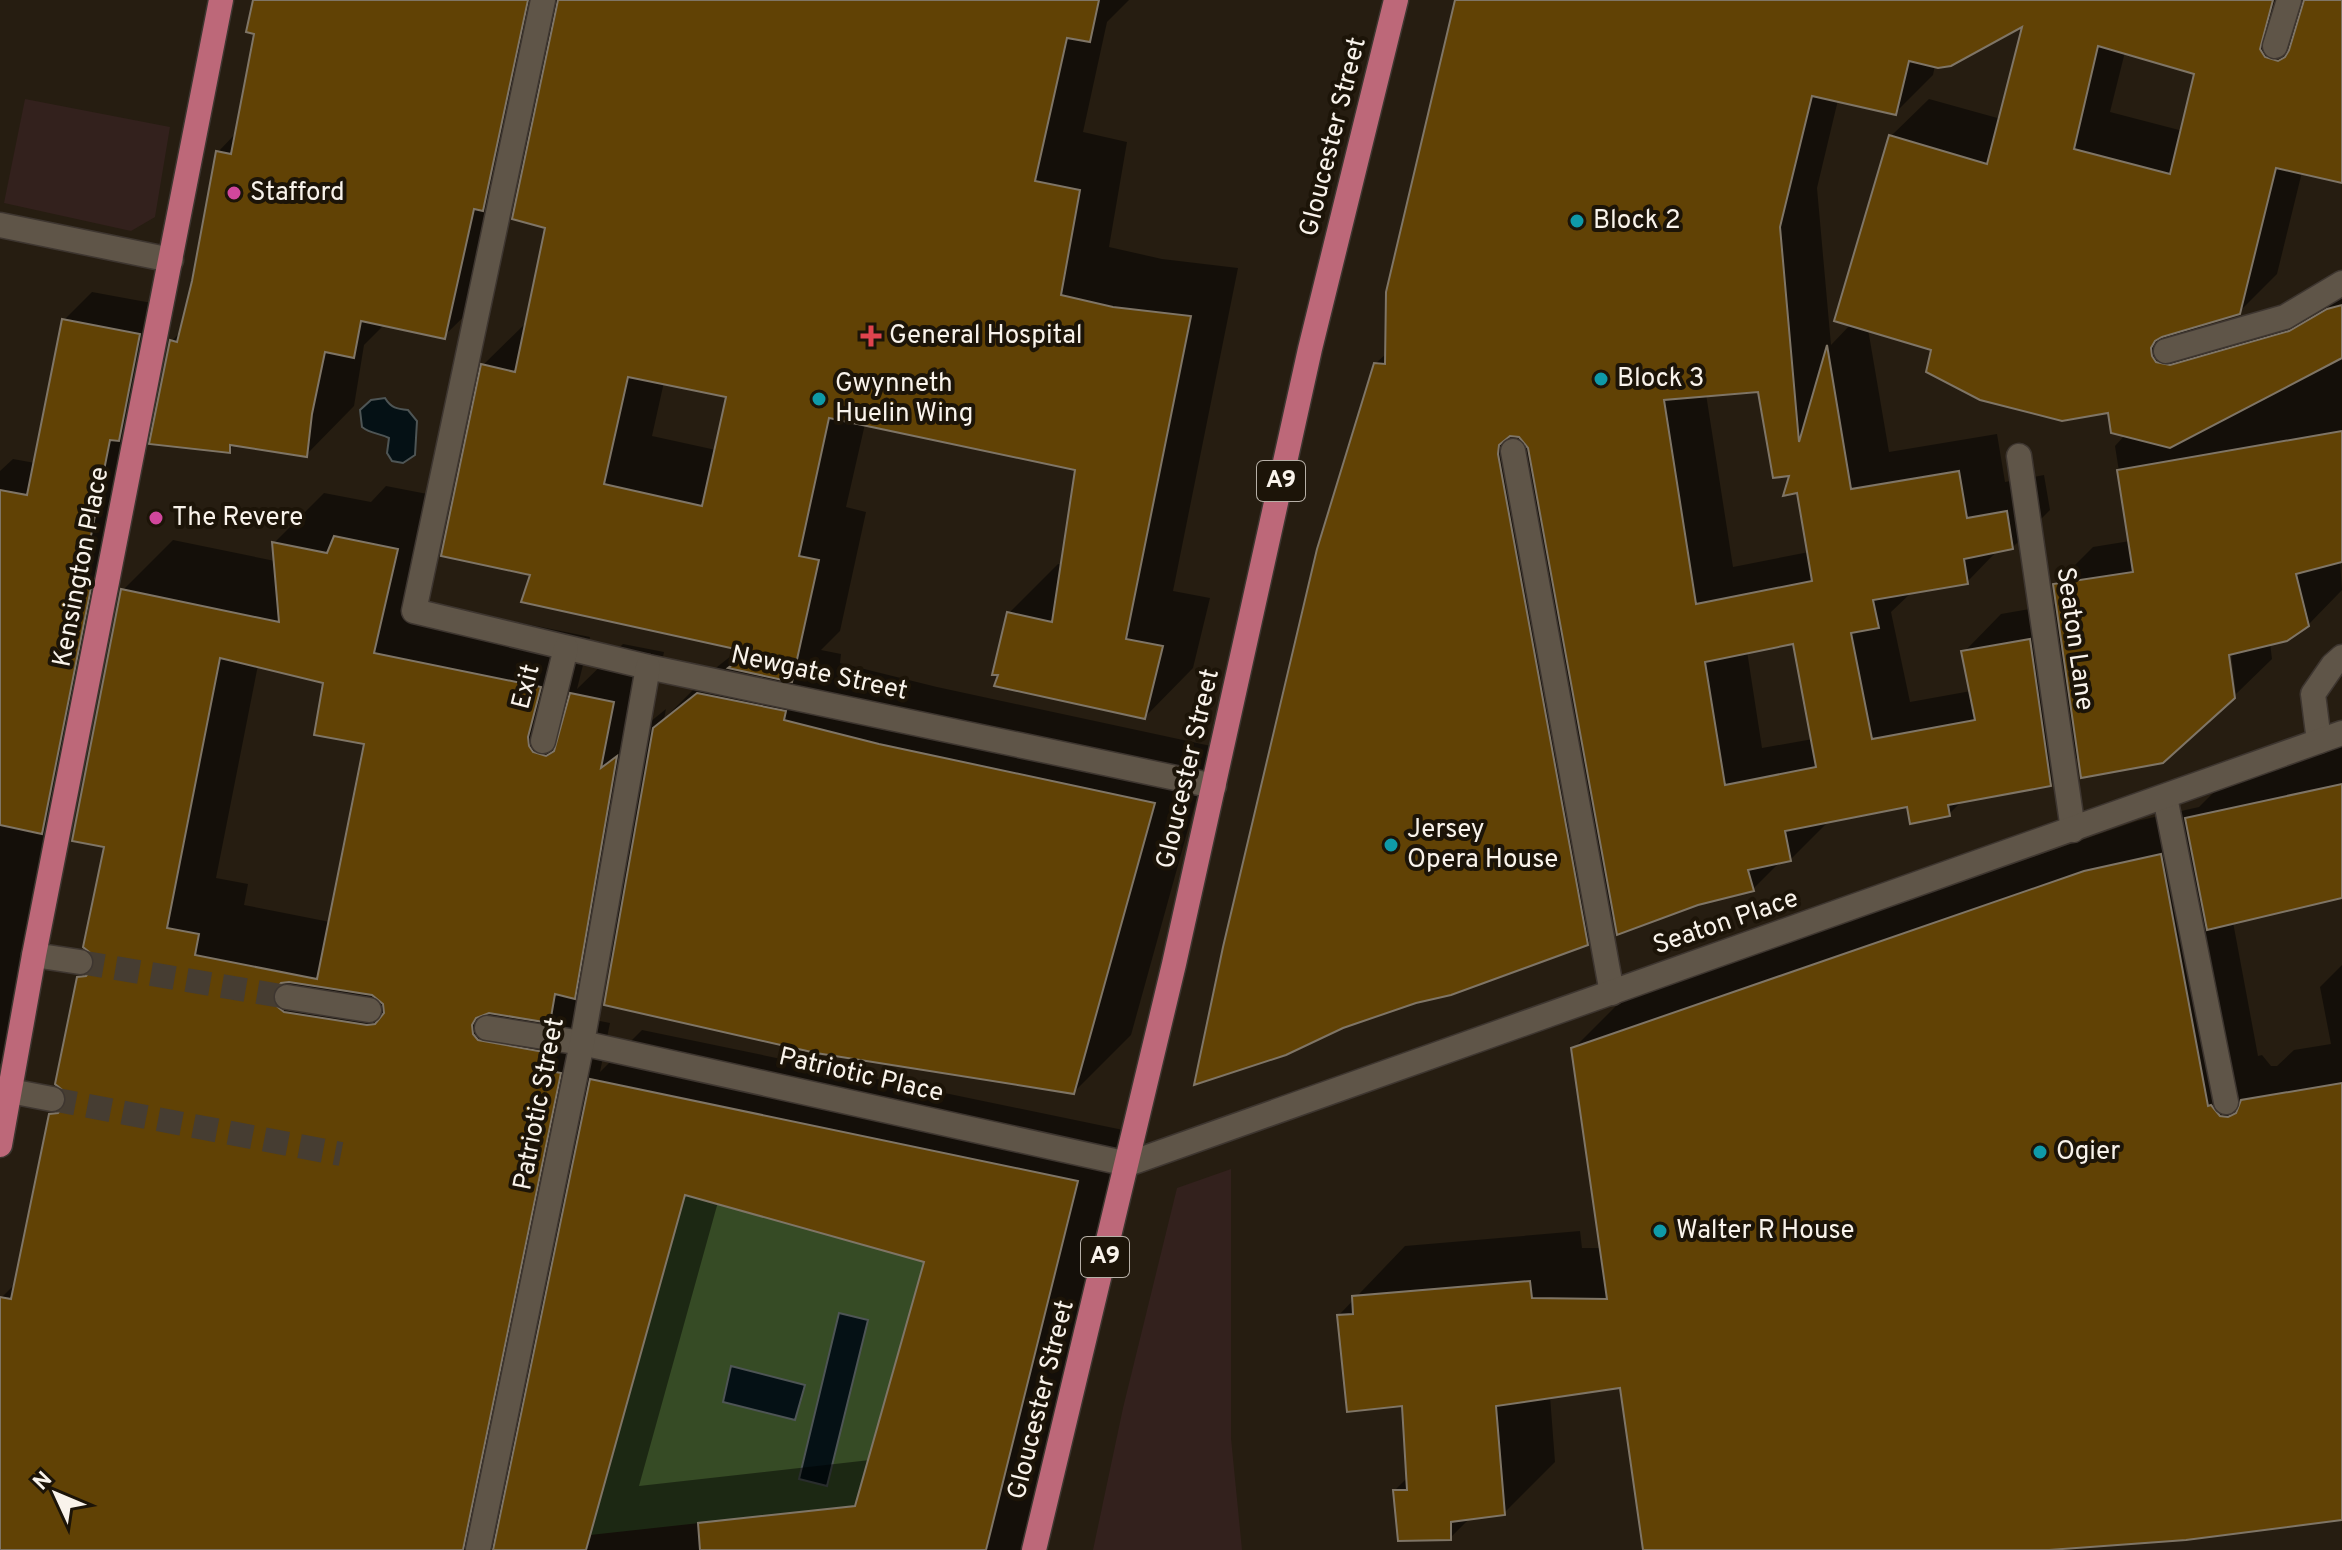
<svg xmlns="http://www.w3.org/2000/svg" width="2342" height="1550" font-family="Overpass,sans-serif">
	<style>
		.commercial { fill: #33211d }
		.green { fill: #364b25 }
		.water { fill: #051115; stroke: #4e5555; stroke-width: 2 }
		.shadow { fill: #0007; fill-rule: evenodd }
		.building { fill: #614205; stroke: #7f7566; stroke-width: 2; fill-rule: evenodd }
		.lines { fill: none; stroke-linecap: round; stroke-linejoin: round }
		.minor-tunnel { stroke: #463d32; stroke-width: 24; stroke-dasharray: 24 12; stroke-linecap: butt }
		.minor-casing { stroke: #3e3630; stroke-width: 27 }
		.major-casing { stroke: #3e3630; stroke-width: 27 }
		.minor { stroke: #5f5548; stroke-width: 24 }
		.major { stroke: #bd6879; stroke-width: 24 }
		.hotel-dot { fill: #d1479c; stroke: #1c1408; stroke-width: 3 }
		.culture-dot { fill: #0f9aa8; stroke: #1c1408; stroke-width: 3 }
		.health-dot { fill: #e0444e; stroke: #1c1408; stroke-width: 3 }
		.labels { text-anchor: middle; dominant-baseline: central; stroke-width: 8; stroke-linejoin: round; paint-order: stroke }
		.shield { fill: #1c1408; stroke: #b7b0a7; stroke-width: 2 }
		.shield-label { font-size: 24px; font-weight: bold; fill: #f9f3eb }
		.street-label { font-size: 26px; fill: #f9f3eb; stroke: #1c1408 }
		.poi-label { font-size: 26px; fill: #f9f3eb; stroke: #1c1408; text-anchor: start }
	</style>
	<rect width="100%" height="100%" fill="#261d11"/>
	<g class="commercial">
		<polygon points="25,99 170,127 155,217 131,231 4,203"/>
		<polygon points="1231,1169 1231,1438 1242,1550 1093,1550 1123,1408 1177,1188"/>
	</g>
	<polygon class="green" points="685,1195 924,1262 855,1506 590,1535"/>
	<g class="water">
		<path d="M385 398C391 408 397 409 408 410L417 421 415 455 403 463 392 461 387 453 389 438C379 433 371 434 362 427L360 410 371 400Z"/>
		<polygon points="839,1313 868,1320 827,1486 799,1479"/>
		<polygon points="731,1366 805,1385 795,1420 723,1402"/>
	</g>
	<g class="shadow">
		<path d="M255 0H1129L1107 22 1083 132 1127 142 1109 247 1162 259 1238 268 1173 591 1210 598 1193 668 1145 717 1009 613 1058 564 1063 565 1077 468 865 424 846 507 866 512 840 631 821 650 841 654 840 663 937 687 1211 746 1131 1035 1074 1092 615 956 572 998 593 1002 590 1019 610 1023 600 1072 642 1030 1128 1131 1022 1550H0V1303L1 1298 17 1282 51 1115 68 1098 78 978 96 960 123 590 173 540 275 561 274 543 324 493 371 502 386 486 448 498 423 603 590 637 577 689 623 644 664 652 650 722 666 709 664 719 712 671 741 648 533 574 483 365 528 321 547 227 525 166 519 172 493 288 444 336 385 324 364 345 354 406 306 455 236 444 229 450 172 341 181 331 194 281 218 152 237 132 256 33ZM664 382 729 395 716 450 652 436ZM258 665 326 682 366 742 330 922 244 905 248 884 216 878ZM718 1202 926 1260 870 1460 639 1486Z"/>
		<path d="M1457 0H2298L2301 19 2305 0H2342V181L2302 172 2277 274 2239 312 2195 325 2209 329 2342 287V560L2340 561 2342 590 2308 625 2270 643 2272 659 2236 694 2230 645 2079 756 2050 785 1963 800 1949 814 1909 805 1828 822 1790 860 1780 862 1753 889 1615 915 1587 943 1375 364 1387 353ZM2025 23 2001 119 1929 99 1891 136 1851 324 1831 345 1817 188 1838 100 1895 113 1933 75 1935 65ZM2125 52 2197 73 2183 131 2110 112ZM1868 329 1934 349 2109 411 2126 434 2115 446 2130 541 2093 547 2055 585 2058 604 2001 614 1964 652 1971 691 1910 702 1891 612 1913 591 1967 582 1998 550 2012 548 2050 510 2044 475 2005 482 1997 434 1889 452ZM1760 390 1799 491 1809 552 1733 567 1706 394ZM1794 642 1813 739 1762 748 1747 651Z"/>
		<polygon points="92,292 168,306 4,1061 0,1064 0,471 13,459 35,463 64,320"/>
		<polygon points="2342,746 2342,896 2233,922 2258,1056 2262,1055 2271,1066 2277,1066 2294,1050 2331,1044 2320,987 2342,965 2342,1519 2022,1550 1645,1550 1621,1386 1550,1396 1555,1462 1504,1513 1471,1517 1450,1538 1395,1490 1408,1477 1404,1404 1339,1315 1405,1246 1580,1231 1582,1248 1602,1248 1573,1049 1624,998 2137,821 2199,807 2238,768"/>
	</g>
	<g class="building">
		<polygon points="253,0 528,0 483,211 474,209 445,339 361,321 354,358 325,352 312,414 307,457 230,445 230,453 149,444 170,340 177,342 192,281 216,151 231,154 254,34 246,32"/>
		<path d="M558 0H1099L1090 42 1067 38 1035 181 1080 190 1061 295 1113 307 1191 316 1126 639 1163 646 1145 719 994 686 998 675H992L1007 612 1052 622 1075 470 829 418 799 556 819 560 792 682 728 668 749 652 521 602 530 575 441 556 481 364 515 372 545 228 512 219ZM628 377 726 397 702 506 604 484Z"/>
		<path d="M1455 0H2273L2260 49 2265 57 2278 61 2285 57 2289 50 2304 0H2342V183L2276 168 2240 314 2162 337 2155 341 2151 348 2152 356 2156 362 2170 365 2289 331 2327 309 2342 305V358L2170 448 2111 433 2108 413 2062 421 1980 400 1926 372 1931 350 1834 321 1889 135 1987 164 2022 27 1951 66 1938 68 1909 61 1896 115 1812 96 1780 227 1799 442 1827 345 1851 489 1959 471 1967 518 2007 511 2013 549 1964 559 1968 584 1873 600 1879 628 1851 633 1872 739 1975 720 1961 651 2030 639 2051 786 1948 805 1950 816 1910 824 1907 807 1785 831 1791 861 1748 870 1754 891 1698 905 1617 935 1528 448 1519 437 1510 436 1499 445 1498 454 1588 945 1451 995 1416 1003 1343 1028 1286 1055 1194 1085 1223 947 1317 549 1374 363 1385 364 1386 292ZM2098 46 2194 74 2170 174 2074 149ZM1758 392 1773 478 1789 476 1783 496 1797 493 1812 581 1696 604 1664 400ZM1793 644 1816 767 1725 785 1705 662Z"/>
		<polygon points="62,319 140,334 119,441 110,440 82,581 92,583 42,834 0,825 0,490 27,495"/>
		<polygon points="2342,431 2342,562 2296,574 2309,626 2287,641 2229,655 2235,698 2163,763 2081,778 2053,584 2133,572 2117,470"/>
		<path d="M334 536 398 549 374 653 541 687 528 737 529 746 533 752 546 756 554 751 570 693 614 702 601 768 617 756 575 999 555 994 550 1023 489 1013 476 1018 472 1025 473 1034 478 1040 544 1052 540 1069 561 1073 463 1550H0V1297L11 1299 49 1114 58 1113 66 1103V1093L55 1084 77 977 86 976 95 965 94 956 83 947 104 847 72 841 121 589 279 622 272 542 327 553ZM220 658 323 683 314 735 364 744 317 979 195 955 199 934 167 928ZM289 982 372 995 383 1004 384 1013 375 1024 367 1025 284 1012 273 1003 272 994 281 983Z"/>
		<polygon points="697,693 786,711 784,720 879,744 1155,803 1074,1094 816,1053 604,1005 653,728"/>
		<polygon points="2342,784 2342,898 2207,930 2185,818"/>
		<polygon points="2161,854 2208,1106 2211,1105 2220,1116 2228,1117 2236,1113 2241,1100 2342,1083 2342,1520 2186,1540 2049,1550 1643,1550 1620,1388 1496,1406 1505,1515 1451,1522 1451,1540 1398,1541 1393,1490 1407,1490 1402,1406 1347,1412 1337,1315 1353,1314 1352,1296 1530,1281 1532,1298 1607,1299 1571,1048 2084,871"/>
		<polygon points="590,1079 1078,1181 986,1550 700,1550 698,1523 855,1506 924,1262 685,1195 586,1550 493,1550"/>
	</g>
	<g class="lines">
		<g class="minor-tunnel">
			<polyline points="80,962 287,997"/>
			<polyline points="52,1099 341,1154"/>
		</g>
		<defs>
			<g id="minor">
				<polyline points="543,0 414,611 648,667 1214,786"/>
				<polyline points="2275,46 2289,0"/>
				<polyline points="0,225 171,260"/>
				<polyline points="2166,351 2285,317 2342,283"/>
				<polyline points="1513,451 1612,993"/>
				<polyline points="2019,456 2073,830"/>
				<polyline points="543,741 566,648"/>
				<polyline points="2319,741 2313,694 2333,665 2342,657"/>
				<polyline points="2165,797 2226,1102"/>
				<polyline points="34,955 80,962"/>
				<polyline points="287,997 369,1010"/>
				<polyline points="487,1028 582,1043 1128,1164 2342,733"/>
				<polyline points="10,1091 52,1099"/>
				<polyline points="478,1550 582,1043 648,667"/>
			</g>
			<g id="major">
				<polyline points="0,1145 34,955 221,0"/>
				<polyline points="1034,1550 1174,964 1310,349 1396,0"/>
			</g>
		</defs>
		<use href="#minor" class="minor-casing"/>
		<use href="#major" class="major-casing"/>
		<use href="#minor" class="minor"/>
		<use href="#major" class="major"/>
	</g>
	<g class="hotel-dot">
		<circle cx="234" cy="193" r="8"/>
		<circle cx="156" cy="518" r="8"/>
	</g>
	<g class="culture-dot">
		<circle cx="1577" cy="221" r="8"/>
		<circle cx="1601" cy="379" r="8"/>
		<circle cx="819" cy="399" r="8"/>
		<circle cx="1391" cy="845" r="8"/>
		<circle cx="2040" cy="1152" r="8"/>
		<circle cx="1660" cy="1231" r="8"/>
	</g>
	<path class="health-dot" d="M867 324h8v8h8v8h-8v8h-8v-8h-8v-8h8z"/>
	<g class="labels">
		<g class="shield">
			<rect x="1257" y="461" width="48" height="40" rx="6"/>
			<rect x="1081" y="1237" width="48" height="40" rx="6"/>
		</g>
		<g class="shield-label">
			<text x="1281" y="481">A9</text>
			<text x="1105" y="1257">A9</text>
		</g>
		<g class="street-label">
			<text transform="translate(1334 137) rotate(-76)">Gloucester Street</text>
			<text transform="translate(82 567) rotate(-79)">Kensington Place</text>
			<text transform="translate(2074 639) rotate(82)">Seaton Lane</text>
			<text transform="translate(819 674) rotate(12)">Newgate Street</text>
			<text transform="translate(527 687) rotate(-76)">Exit</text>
			<text transform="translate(1189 769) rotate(-77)">Gloucester Street</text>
			<text transform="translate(1726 923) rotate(-19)">Seaton Place</text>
			<text transform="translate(861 1076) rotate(13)">Patriotic Place</text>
			<text transform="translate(540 1104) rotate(-79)">Patriotic Street</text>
			<text transform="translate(1042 1400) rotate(-76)">Gloucester Street</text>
		</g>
		<g class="poi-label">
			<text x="250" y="193">Stafford</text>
			<text x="1593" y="221">Block 2</text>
			<text x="889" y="336">General Hospital</text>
			<text x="1617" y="379">Block 3</text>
			<text x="835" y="384">Gwynneth<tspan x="835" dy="30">Huelin Wing</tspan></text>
			<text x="172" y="518">The Revere</text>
			<text x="1407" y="830">Jersey<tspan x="1407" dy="30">Opera House</tspan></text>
			<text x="2056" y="1152">Ogier</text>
			<text x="1676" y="1231">Walter R House</text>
		</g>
	</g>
	<g transform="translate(56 1494) rotate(314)" stroke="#1c1408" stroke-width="6" paint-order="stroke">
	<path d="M0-6L14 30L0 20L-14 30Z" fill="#f9f3eb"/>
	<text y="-12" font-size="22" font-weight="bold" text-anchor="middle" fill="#f9f3eb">N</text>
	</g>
</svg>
